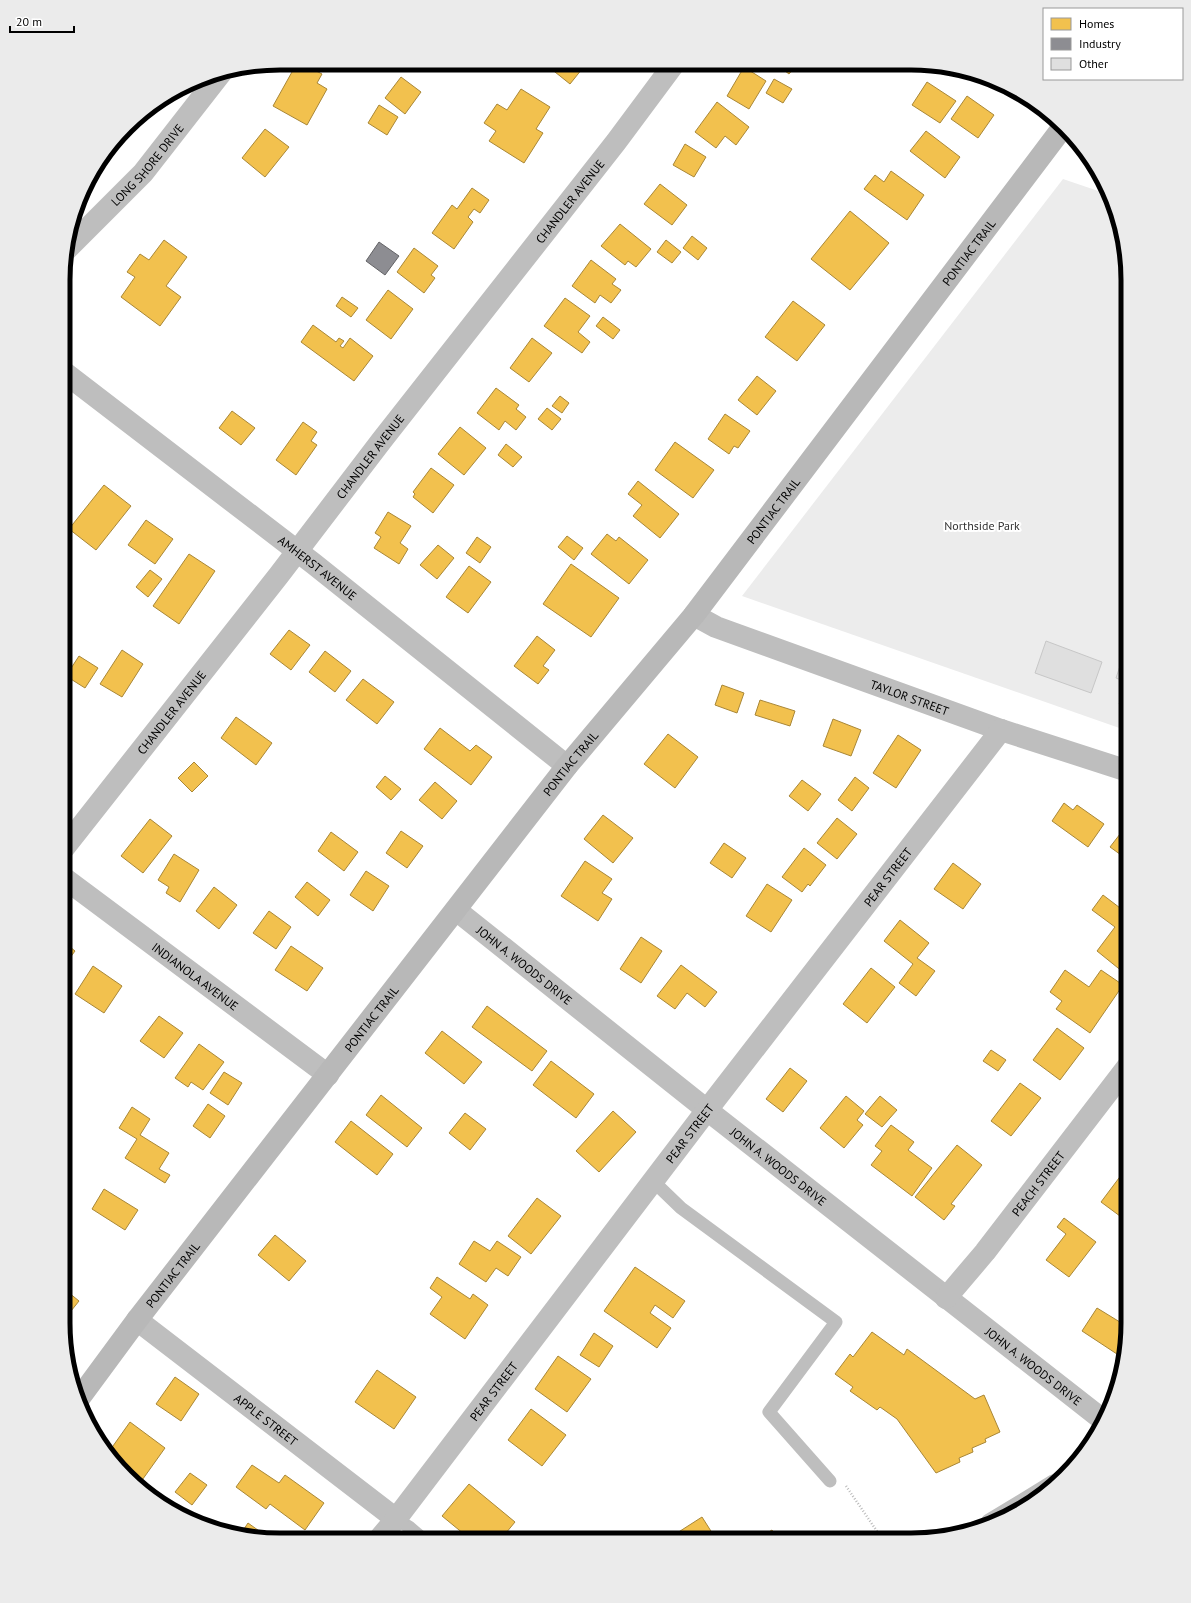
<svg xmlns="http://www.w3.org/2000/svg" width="1191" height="1603" font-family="'PT Sans',sans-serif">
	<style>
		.green { fill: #ececec }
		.homes { fill: #f2c14e; stroke: #a98737 }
		.industry { fill: #8d8d92; stroke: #636366 }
		.building { fill: #dfdfdf; stroke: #c7c7c7 }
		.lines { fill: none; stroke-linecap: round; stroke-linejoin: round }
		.path { stroke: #b9b9b9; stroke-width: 2.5; stroke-dasharray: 1 2; stroke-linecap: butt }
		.lane { stroke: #bebebe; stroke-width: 13 }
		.street { stroke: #bebebe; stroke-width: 22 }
		.secondary { stroke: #b8b8b8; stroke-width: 22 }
		.labels { text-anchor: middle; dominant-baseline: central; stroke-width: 4; stroke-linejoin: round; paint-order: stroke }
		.street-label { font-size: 12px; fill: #000; stroke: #fff }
		.park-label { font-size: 12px; fill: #333; stroke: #fff }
		.rim { fill: none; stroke: #000; stroke-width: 5 }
	</style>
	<rect width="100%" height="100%" fill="#fff"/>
	<g class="green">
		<polygon points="145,112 89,179 92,172 137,117"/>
		<polygon points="1063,179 1110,195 1121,224 1128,280 1128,731 742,596"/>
	</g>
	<g class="homes">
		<polygon points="297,63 301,63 322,74 317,83 327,89 307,125 273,106"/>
		<polygon points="553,64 586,64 570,84 550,68"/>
		<polygon points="776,64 797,64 789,74"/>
		<polygon points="744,67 766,81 749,109 727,96"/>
		<polygon points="401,77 421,92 405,114 385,98"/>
		<polygon points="774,79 792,89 783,103 766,93"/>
		<polygon points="927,82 956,101 940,123 912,105"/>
		<polygon points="521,89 550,107 536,129 543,133 524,163 489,141 496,131 484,123 497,104 507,110"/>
		<polygon points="967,96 994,115 978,138 951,119"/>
		<polygon points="717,102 749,127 736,145 725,136 716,148 695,132"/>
		<polygon points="379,105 398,117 387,135 368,123"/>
		<polygon points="265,129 289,147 265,177 242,158"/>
		<polygon points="926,131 960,157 945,178 910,151"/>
		<polygon points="685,144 706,157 694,177 673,165"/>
		<polygon points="891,171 924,195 907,220 864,189 875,175 884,182"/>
		<polygon points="660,184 687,205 672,225 644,204"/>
		<polygon points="472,188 489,200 480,213 474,209 468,217 473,222 454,249 432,233 452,205 457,209"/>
		<polygon points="850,211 889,243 850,290 811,259"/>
		<polygon points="620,224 651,249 636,267 628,261 625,265 601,246"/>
		<polygon points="692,236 707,248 698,260 683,248"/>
		<polygon points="164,240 187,257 166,286 181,297 160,326 121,297 135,277 127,272 140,254 149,260"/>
		<polygon points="666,240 681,252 672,263 657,252"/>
		<polygon points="414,248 438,266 431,275 435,278 424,293 397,272"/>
		<polygon points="591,260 616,279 612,284 621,290 611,303 600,295 595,303 572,286"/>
		<polygon points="388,290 413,309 391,339 366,320"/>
		<polygon points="342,297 358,308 351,317 336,306"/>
		<polygon points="565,298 590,316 578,332 590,342 582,353 544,326"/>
		<polygon points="793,301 825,325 797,361 765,337"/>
		<polygon points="603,317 620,330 613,339 596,326"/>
		<polygon points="313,325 336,342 339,338 344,341 340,346 343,348 350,338 373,356 354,381 301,342"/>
		<polygon points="532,338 552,353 529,382 510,368"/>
		<polygon points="757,376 776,391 757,415 738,400"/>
		<polygon points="496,388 519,405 516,409 526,417 516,430 505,421 499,430 477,413"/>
		<polygon points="560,396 569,403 562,413 552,406"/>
		<polygon points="547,408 561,419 552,430 538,419"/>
		<polygon points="232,411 255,428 241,445 219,428"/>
		<polygon points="725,414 750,431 738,448 734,446 729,454 708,439"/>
		<polygon points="303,422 317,432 311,441 317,445 296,475 276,460"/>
		<polygon points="460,427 486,448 464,475 438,454"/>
		<polygon points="675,442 714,470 693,498 655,470"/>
		<polygon points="506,444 522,457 513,467 498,455"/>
		<polygon points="431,468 454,485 433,513 413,497 415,494 413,492"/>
		<polygon points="638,481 679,514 660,538 633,516 642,505 628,494"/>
		<polygon points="104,485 131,506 96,550 69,529"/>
		<polygon points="388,512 411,526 400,543 408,549 399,564 374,548 381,537 375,533"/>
		<polygon points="146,520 173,539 155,564 128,545"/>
		<polygon points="607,534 616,541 619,537 648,560 629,584 591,554"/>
		<polygon points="567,536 583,548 574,560 558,547"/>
		<polygon points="477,537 491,547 480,563 466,553"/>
		<polygon points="438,545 454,558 437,579 420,565"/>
		<polygon points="189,554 215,571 179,624 153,606"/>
		<polygon points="571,564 619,598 591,637 543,604"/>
		<polygon points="469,566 491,582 468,613 446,597"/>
		<polygon points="150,570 162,579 148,597 136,587"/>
		<polygon points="289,630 310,645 291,670 270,654"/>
		<polygon points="537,636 555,650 543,666 549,670 538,684 514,666"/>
		<polygon points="122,650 143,664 122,697 100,684"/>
		<polygon points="325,651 351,671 335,692 309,672"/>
		<polygon points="79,656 98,668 85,688 66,676"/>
		<polygon points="363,679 394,702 377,724 346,700"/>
		<polygon points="722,685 744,693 737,713 715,705"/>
		<polygon points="760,700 795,711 790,726 755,715"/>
		<polygon points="236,717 272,743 256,765 221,738"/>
		<polygon points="833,719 861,730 851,756 823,746"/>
		<polygon points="440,728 470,751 476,745 492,757 471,785 424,749"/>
		<polygon points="668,734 698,757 675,788 644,764"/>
		<polygon points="898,735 921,750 896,788 873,773"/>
		<polygon points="194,762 208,776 192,792 178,778"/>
		<polygon points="385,776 401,789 391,800 376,787"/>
		<polygon points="855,777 869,788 852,811 838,800"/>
		<polygon points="802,780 821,794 808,811 789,796"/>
		<polygon points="435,782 457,801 442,819 419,800"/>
		<polygon points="1064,803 1073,810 1077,805 1104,824 1088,847 1052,821"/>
		<polygon points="603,815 633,838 613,863 584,839"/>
		<polygon points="837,818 857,834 837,859 817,843"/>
		<polygon points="150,819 172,836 143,873 121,856"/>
		<polygon points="1127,825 1128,826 1128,860 1110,847"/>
		<polygon points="401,831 423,846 407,868 386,853"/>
		<polygon points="331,832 358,852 344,871 318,851"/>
		<polygon points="724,843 746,858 732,878 710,863"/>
		<polygon points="804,848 826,865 810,886 808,884 802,892 782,877"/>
		<polygon points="174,854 199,870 180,902 166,893 169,887 158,880"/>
		<polygon points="585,861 612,879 602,893 612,899 598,921 561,896"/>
		<polygon points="953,863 981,884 963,909 934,889"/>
		<polygon points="366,871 389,886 373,911 350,895"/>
		<polygon points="307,882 330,900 318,916 295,897"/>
		<polygon points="767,884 792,900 771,932 746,916"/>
		<polygon points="214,887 237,905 219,929 196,911"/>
		<polygon points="1103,895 1128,914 1128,966 1123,972 1097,951 1115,927 1092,910"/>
		<polygon points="269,911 291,927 276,949 253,933"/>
		<polygon points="900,920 929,943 917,958 935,971 916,996 899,983 913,964 884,941"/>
		<polygon points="641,937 662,951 641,983 620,969"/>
		<polygon points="64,942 75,951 64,966"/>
		<polygon points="291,946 323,968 307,991 275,970"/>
		<polygon points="681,965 717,992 705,1007 687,993 675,1009 657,996"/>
		<polygon points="93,966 122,986 104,1013 75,994"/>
		<polygon points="871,968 895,987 867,1023 843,1004"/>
		<polygon points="1065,970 1089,987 1101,970 1123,985 1090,1033 1056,1009 1062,1001 1050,992"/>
		<polygon points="487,1006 547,1051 532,1071 472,1027"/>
		<polygon points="159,1016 183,1033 164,1058 140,1041"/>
		<polygon points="1057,1028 1084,1048 1060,1080 1033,1060"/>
		<polygon points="442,1031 482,1062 464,1084 425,1053"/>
		<polygon points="199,1044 224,1062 203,1090 191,1082 188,1087 175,1078"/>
		<polygon points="991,1050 1006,1060 998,1071 983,1061"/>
		<polygon points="551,1061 594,1094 576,1118 533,1085"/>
		<polygon points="790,1068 807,1081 783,1112 766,1099"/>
		<polygon points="224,1072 242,1083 228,1105 210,1093"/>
		<polygon points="1020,1083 1041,1098 1011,1136 991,1121"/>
		<polygon points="381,1095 422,1128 407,1147 366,1115"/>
		<polygon points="846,1096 864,1111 857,1120 863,1125 844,1148 820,1128"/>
		<polygon points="880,1096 897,1110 882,1127 865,1114"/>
		<polygon points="208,1104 225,1116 210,1138 193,1126"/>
		<polygon points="132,1107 150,1119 140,1135 169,1153 159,1169 170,1175 165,1183 125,1158 137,1139 119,1128"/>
		<polygon points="613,1111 636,1132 599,1172 576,1151"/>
		<polygon points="465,1113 486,1129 470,1150 449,1133"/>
		<polygon points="351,1121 393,1154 377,1175 335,1142"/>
		<polygon points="891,1125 914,1142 908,1150 932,1168 912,1196 871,1165 882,1151 875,1146"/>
		<polygon points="957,1145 982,1165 951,1204 955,1206 944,1220 915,1197"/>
		<polygon points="1128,1166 1128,1222 1101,1202"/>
		<polygon points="104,1189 138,1210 125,1230 92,1209"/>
		<polygon points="537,1198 561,1216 531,1254 508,1236"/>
		<polygon points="1064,1218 1096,1242 1069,1277 1046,1260 1066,1234 1057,1227"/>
		<polygon points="275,1235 306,1261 289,1281 258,1255"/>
		<polygon points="474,1241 490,1251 497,1241 521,1257 508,1276 496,1268 486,1282 459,1264"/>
		<polygon points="635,1267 685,1301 673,1318 655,1305 650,1313 671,1328 657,1348 604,1311"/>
		<polygon points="437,1277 470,1299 473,1294 488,1305 465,1339 430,1314 442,1297 430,1288"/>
		<polygon points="63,1288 79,1301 63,1321"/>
		<polygon points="1097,1308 1128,1327 1128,1337 1123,1358 1082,1331"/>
		<polygon points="872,1332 904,1355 907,1349 975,1399 984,1395 1000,1432 985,1439 986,1442 972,1448 973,1452 959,1458 960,1462 936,1473 897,1419 880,1407 877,1410 850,1391 853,1387 835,1374 850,1354 853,1357"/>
		<polygon points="594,1333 613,1346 599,1367 580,1355"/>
		<polygon points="558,1356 591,1379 567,1412 535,1389"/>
		<polygon points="377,1370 416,1397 394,1429 355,1402"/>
		<polygon points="175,1377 199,1394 181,1421 156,1404"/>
		<polygon points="531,1409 566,1435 542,1466 508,1440"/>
		<polygon points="130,1422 165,1448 140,1483 117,1466 108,1453"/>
		<polygon points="252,1465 279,1483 285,1475 324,1503 305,1530 270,1504 266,1509 236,1487"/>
		<polygon points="190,1473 207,1485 192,1505 175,1492"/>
		<polygon points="469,1484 515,1522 501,1539 470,1539 442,1516"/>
		<polygon points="702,1517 716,1539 680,1539 677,1533"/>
		<polygon points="248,1523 269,1538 252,1538 240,1535"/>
		<polygon points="772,1530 778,1540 755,1540"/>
	</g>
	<polygon class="industry" points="379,242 399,256 385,275 366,261"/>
	<g class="building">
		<polygon points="1046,641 1102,662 1091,693 1035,673"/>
		<polygon points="1124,654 1128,656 1128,707 1119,704 1124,689 1121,689 1124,681 1116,678"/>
	</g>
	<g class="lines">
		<g class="path">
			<polyline points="1087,1445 1089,1446"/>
			<polyline points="846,1486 883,1540"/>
		</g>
		<g class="lane">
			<polyline points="653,1181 681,1208 836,1322 769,1412 830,1481"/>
			<polyline points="396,1519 409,1527 423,1539"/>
		</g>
		<g class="street">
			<path id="s1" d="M66 250 143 173 221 73"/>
			<path id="s2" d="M65 373 314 564 567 766"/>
			<path id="s3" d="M694 615 716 627 727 631 1001 730 1128 771"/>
			<path id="s4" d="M64 848 279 575 382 440 616 142 674 64"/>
			<path id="s5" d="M64 878 328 1075"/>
			<path id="s6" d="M456 910 707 1110 1103 1420"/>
			<path id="s7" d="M946 1298 985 1252 1128 1066"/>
			<path id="s8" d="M137 1320 396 1519"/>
			<polyline points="991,1524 1055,1485"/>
			<path id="s9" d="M379 1539 396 1519 707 1110 1001 730"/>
		</g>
		<path class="secondary" id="s10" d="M78 1400 137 1320 567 766 694 615 1063 127"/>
	</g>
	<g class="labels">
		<g class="street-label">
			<text stroke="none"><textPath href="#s1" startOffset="118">LONG SHORE DRIVE</textPath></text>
			<text stroke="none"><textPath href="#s4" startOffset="821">CHANDLER AVENUE</textPath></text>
			<text stroke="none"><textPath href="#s10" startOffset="1453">PONTIAC TRAIL</textPath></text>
			<text stroke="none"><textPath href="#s4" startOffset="497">CHANDLER AVENUE</textPath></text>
			<text stroke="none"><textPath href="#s10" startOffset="1129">PONTIAC TRAIL</textPath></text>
			<text stroke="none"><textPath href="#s2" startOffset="319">AMHERST AVENUE</textPath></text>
			<text stroke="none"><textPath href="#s3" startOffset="231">TAYLOR STREET</textPath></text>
			<text stroke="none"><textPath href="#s4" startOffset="173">CHANDLER AVENUE</textPath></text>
			<text stroke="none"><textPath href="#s10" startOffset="805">PONTIAC TRAIL</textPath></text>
			<text stroke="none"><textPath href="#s9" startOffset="835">PEAR STREET</textPath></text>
			<text stroke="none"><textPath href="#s6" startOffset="88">JOHN A. WOODS DRIVE</textPath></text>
			<text stroke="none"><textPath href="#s5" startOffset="164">INDIANOLA AVENUE</textPath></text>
			<text stroke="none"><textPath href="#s10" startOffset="481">PONTIAC TRAIL</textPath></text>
			<text stroke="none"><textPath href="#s9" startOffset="511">PEAR STREET</textPath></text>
			<text stroke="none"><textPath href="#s6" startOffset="412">JOHN A. WOODS DRIVE</textPath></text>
			<text stroke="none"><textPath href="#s7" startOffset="147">PEACH STREET</textPath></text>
			<text stroke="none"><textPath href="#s10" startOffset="157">PONTIAC TRAIL</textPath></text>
			<text stroke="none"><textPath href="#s6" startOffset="736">JOHN A. WOODS DRIVE</textPath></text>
			<text stroke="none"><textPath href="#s9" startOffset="187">PEAR STREET</textPath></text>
			<text stroke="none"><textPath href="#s8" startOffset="163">APPLE STREET</textPath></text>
		</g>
		<g class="park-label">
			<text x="982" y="525">Northside Park</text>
		</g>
	</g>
	<path d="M0 0H1191V1603H0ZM280 70H911A210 210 0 0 1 1121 280V1323A210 210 0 0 1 911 1533H280A210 210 0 0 1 70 1323V280A210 210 0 0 1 280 70Z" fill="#ebebeb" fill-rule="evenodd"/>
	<path class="rim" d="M280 70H911A210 210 0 0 1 1121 280V1323A210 210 0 0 1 911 1533H280A210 210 0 0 1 70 1323V280A210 210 0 0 1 280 70Z"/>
	<rect x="1043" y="8" width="140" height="72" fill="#ffffff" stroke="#999999"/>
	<rect x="1051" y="18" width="20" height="12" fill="#f2c14e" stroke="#999999"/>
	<text x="1079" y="28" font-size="12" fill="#000000">Homes</text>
	<rect x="1051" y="38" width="20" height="12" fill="#8d8d92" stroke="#999999"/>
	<text x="1079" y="48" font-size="12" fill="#000000">Industry</text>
	<rect x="1051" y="58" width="20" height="12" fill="#dfdfdf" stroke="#999999"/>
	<text x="1079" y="68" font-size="12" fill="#000000">Other</text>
	<path d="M10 26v6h64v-6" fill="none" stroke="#000000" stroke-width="2"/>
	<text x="16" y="26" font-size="12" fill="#000000" stroke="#ffffff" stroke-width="3" paint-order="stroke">20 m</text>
</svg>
